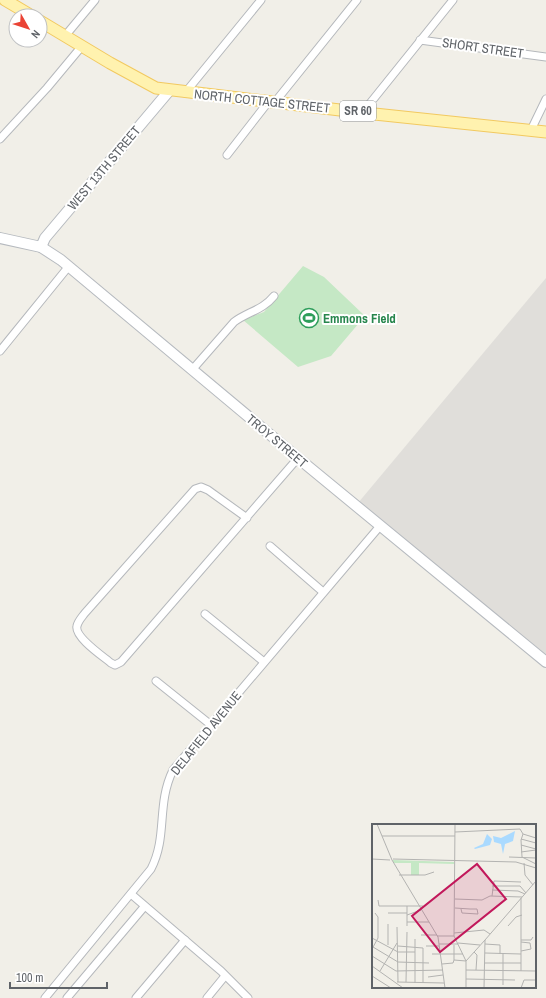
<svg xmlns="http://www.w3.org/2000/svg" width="546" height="998" font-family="'Archivo Narrow',sans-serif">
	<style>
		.industrial { fill: #e0deda }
		.green { fill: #c5e8c5 }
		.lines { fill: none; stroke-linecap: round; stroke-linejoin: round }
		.street-casing { stroke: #b5b8bc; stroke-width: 9 }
		.secondary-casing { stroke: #b6babf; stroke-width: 12 }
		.primary-casing { stroke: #f2c960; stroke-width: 13 }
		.street { stroke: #fff; stroke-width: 7 }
		.secondary { stroke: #fff; stroke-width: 10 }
		.primary { stroke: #fff2af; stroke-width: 11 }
		.labels { text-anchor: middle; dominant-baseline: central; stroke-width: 4; stroke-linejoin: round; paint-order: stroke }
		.shield { fill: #fff; stroke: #8f9295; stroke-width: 1 }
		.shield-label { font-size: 12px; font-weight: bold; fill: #5f6368 }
		.street-label { font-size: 13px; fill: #5f6368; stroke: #fff }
		.leisure-label { font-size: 13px; font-weight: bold; fill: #27864d; stroke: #fff; text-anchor: start }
		.inset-road { fill: none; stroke: #b3b3b1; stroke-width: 1 }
		.view { fill: #c2185b; fill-opacity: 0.15; stroke: #c2185b; stroke-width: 2 }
		.inset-edge { fill: none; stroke: #5f6368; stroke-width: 2 }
	</style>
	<rect width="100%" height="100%" fill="#f1efe8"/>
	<polygon class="industrial" points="546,278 546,657 358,503"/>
	<polygon class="green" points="303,266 324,277 365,316 331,356 298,367 243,320 264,312"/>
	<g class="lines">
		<defs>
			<g id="street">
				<polyline points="65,36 95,0"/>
				<polyline points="420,40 546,57"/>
				<polyline points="185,93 261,0"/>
				<polyline points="275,102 357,0"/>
				<polyline points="363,112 453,0"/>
				<polyline points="531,130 546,99"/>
				<polyline points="0,139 47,88 82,46"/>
				<polyline points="227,155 269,101"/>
				<polyline points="0,351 69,266"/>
				<path d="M192 370 234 322C247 312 263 310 274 296"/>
				<path d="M247 518 208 490 201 487 195 489 85 613C82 617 78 621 77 626 74 637 104 657 111 663L115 665 121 662 298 458"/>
				<polyline points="270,546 323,592"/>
				<polyline points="205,614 264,662"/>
				<polyline points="156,681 211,725"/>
				<polyline points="131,894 221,971 248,998"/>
				<path d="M45 998 151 869C168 836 156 805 173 770L380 526"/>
				<polyline points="67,998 144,907"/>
				<polyline points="136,998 185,940"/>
				<polyline points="207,998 225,976"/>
			</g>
			<g id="secondary">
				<polyline points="0,238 41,247 61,260 298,458 546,662"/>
				<polyline points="41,247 45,238 169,91"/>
			</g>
			<g id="primary">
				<polyline points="5,0 32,16"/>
				<polyline points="40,21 110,63 156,88 365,113 546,132"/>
			</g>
		</defs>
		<use href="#street" class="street-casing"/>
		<use href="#secondary" class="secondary-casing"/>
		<use href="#primary" class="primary-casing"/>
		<use href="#street" class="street"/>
		<use href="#secondary" class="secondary"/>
		<use href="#primary" class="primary"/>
	</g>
	<defs>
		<symbol id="stadium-ring" viewBox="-11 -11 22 22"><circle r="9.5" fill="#fff" stroke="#2e9e5b" stroke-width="1.5"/><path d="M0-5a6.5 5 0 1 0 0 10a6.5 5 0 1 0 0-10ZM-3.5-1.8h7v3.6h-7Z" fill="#2e9e5b"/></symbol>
	</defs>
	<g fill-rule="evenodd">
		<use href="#stadium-ring" x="298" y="307" width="22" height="22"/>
	</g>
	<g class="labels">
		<rect class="shield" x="340" y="101" width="36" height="20" rx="3"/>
		<g class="shield-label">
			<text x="358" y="111">SR 60</text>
		</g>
		<g class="street-label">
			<text transform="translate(483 48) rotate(8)">SHORT STREET</text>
			<text transform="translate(262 101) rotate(6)">NORTH COTTAGE STREET</text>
			<text transform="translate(104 168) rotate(-50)">WEST 13TH STREET</text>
			<text transform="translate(277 441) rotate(40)">TROY STREET</text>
			<text transform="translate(206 733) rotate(-51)">DELAFIELD AVENUE</text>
		</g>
		<g class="leisure-label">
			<text x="323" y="318">Emmons Field</text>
		</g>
	</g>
	<g transform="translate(372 824)">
		<rect width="164" height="164" fill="#f1efe8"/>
		<path d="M21 36 82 38V40L47 39V51H39V39H21Z" fill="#c5e8c5"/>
		<path d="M143 7 141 17 133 20 131 30 129 20 122 18 121 12 129 14ZM115 10 120 15 118 21 103 25 102 24 111 20Z" fill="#aadaff"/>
		<path class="inset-road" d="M5 0 20 36M83 8 148 5 151 10 164 14M151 10 149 16 150 33 164 40M10 12H83M149 15 164 19M149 21 164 25M149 28 164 26M137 33 164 34M0 35 18 36M21 35 144 38 164 44M20 36 66 113 73 164M152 39 153 51 161 61M27 51H53L62 48M120 62H148L154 69M120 66 146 67 153 70M120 72 122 57 149 58M83 75 110 76 118 72 150 73M6 76 7 82H51M83 84 98 85H105L106 90 90 89 89 85M16 89H35M35 91 49 86M35 98H57M35 102V82M136 102 144 93 150 91M25 103 26 158M82 109 112 106 118 110M49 111H65M65 112H82L83 0M82 112 94 137V164M0 114 26 128H43M149 116H159L161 113M86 119 108 121M67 120H86M113 120 128 121V130M16 121V100M82 121V136M26 122 51 124V159M54 122H67M1 123 26 138 57 139M0 125 6 114V93L3 89M149 127 159 125 158 119 149 118M102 128 105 131 104 146M113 129 149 130M60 130H91M0 132 24 147 71 146M94 137 113 116M113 139H149M70 140 81 139 82 136 94 137M0 142 31 164M94 146 164 147M8 147 25 119M149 147V74M0 152 19 164M56 153 71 151M94 155 143 156M25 158 72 159M34 158 35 108M43 159V115M131 161V130M112 164 113 116 164 57M149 164 152 156H164"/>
		<path class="view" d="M105 40 134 75 68 128 40 92Z"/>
		<rect width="164" height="164" class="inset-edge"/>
	</g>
	<g transform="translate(28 28) rotate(129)"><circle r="19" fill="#ffffff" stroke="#bfc1c3"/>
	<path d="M0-3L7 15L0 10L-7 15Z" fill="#ea4335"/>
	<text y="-6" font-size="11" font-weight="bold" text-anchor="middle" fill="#5f6368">N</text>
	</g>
	<path d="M10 982v6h97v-6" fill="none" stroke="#5f6368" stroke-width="2"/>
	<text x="16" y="982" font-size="12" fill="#5f6368" stroke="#ffffff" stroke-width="3" paint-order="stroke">100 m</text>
</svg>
